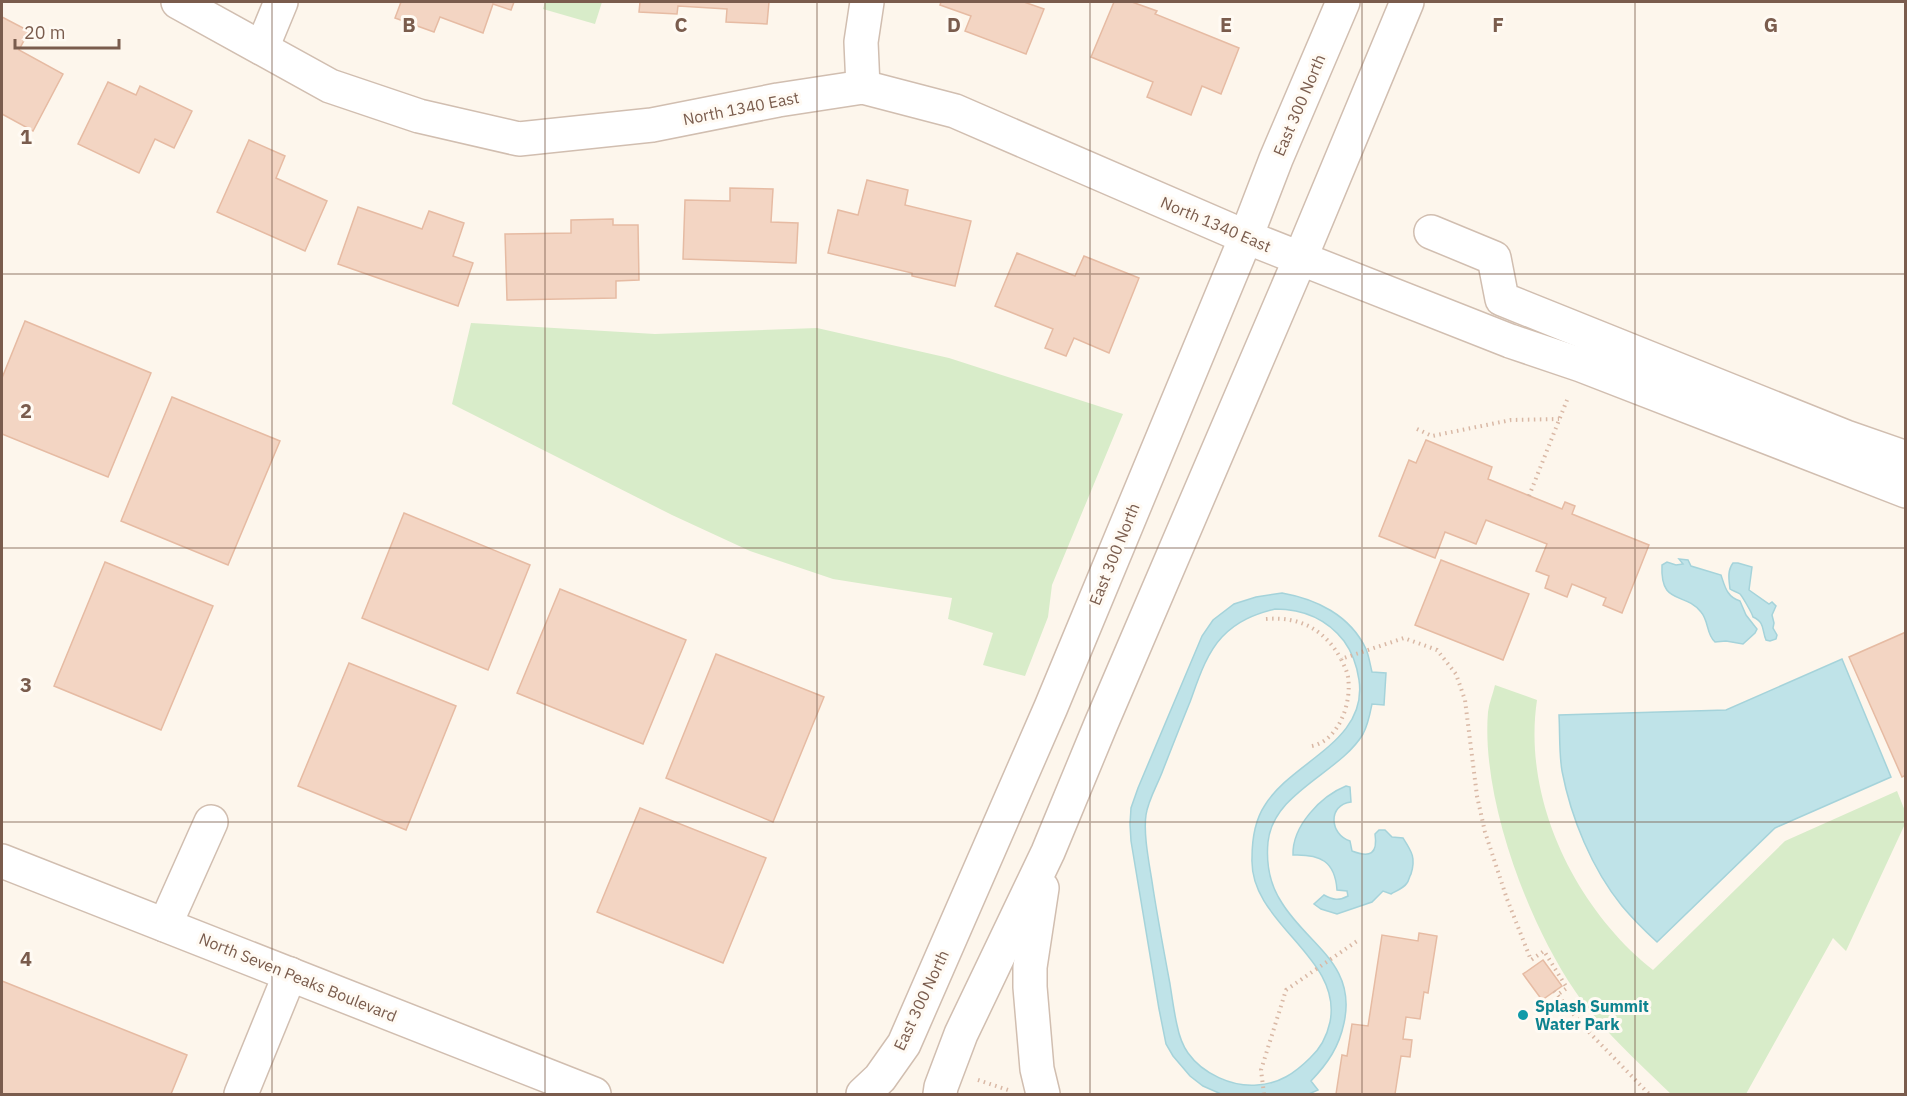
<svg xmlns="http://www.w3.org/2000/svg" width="1907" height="1096" font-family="'IBM Plex Sans',sans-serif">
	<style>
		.green { fill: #d8ecc9 }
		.water { fill: #bfe3e8; stroke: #a5d3da; stroke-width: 1.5; fill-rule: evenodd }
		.building { fill: #f3d5c3; stroke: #e6bba3; stroke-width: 1.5 }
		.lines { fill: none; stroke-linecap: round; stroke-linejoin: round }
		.minor-casing { stroke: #d1beb0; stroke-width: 36 }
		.path { stroke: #d9b8a5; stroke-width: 4; stroke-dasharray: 1.5 4.5; stroke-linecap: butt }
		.minor { stroke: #fff; stroke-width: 33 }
		.grid { fill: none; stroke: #7a5c4d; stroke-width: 1.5; stroke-opacity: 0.55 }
		.culture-dot { fill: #0f9aa8; stroke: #fffaf3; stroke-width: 2 }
		.labels { text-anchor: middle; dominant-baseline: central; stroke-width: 6; stroke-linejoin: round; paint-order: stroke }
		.street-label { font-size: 16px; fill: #7a5c4d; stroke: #fffaf3 }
		.culture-label { font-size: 16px; font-weight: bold; fill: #0d838f; stroke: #fffaf3; text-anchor: start }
		.grid-label { font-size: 20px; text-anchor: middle; font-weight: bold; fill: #7a5c4d; stroke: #fffaf3; stroke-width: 6; stroke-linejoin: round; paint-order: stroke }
	</style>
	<rect width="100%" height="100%" fill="#fdf6ec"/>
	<g class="green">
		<polygon points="545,2 602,2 595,24 543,9"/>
		<polygon points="471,323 655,334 817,328 949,358 1123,414 1052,585 1048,617 1025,676 983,665 993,633 948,619 952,598 833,579 750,551 672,515 452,404"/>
		<path d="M1495 685 1537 700C1522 800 1576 909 1653 970L1785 841 1897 791 1905 811V824L1846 951 1833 938 1746 1094H1671C1640 1064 1599 1027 1575 991 1527 921 1481 797 1488 712 1489 703 1493 694 1495 685Z"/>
	</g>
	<g class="water">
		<path d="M1679 559 1688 560 1691 566 1721 575C1725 587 1727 597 1740 601L1746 615 1757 629 1755 633 1743 644 1726 641 1715 642C1706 634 1709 621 1701 612 1684 591 1660 606 1662 565L1667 562 1676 565 1683 564Z"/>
		<path d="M1733 563H1738L1752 567 1749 590 1769 604 1772 602 1776 606 1772 615 1774 623 1773 628 1777 635 1776 639 1770 641 1766 640C1762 631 1765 622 1753 617 1752 613 1742 596 1740 594 1737 592 1733 591 1730 589 1729 580 1727 571 1733 563Z"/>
		<path d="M1282 593C1316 599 1350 615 1366 649 1369 656 1370 664 1372 672L1386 673 1384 705 1372 704C1370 714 1368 725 1363 734 1340 773 1273 792 1268 842 1266 863 1270 885 1282 903 1308 945 1357 964 1344 1023 1339 1047 1328 1063 1311 1081L1318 1090 1309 1094H1221L1203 1086 1190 1076 1173 1056 1166 1044 1159 1009 1131 841 1130 824 1131 808 1138 788 1202 636 1213 620 1234 604 1256 597ZM1275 609C1302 609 1326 618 1344 641 1352 652 1357 666 1359 680 1368 742 1292 761 1265 805 1255 820 1252 840 1252 858 1249 924 1343 956 1330 1022 1327 1036 1321 1048 1310 1058 1295 1073 1279 1084 1257 1085 1232 1087 1203 1074 1188 1053 1183 1046 1179 1035 1177 1025 1174 1012 1172 997 1170 984 1164 952 1158 920 1153 888 1150 867 1143 835 1146 815 1148 800 1158 784 1163 770 1172 747 1181 724 1190 702 1198 680 1206 654 1222 637 1237 621 1255 614 1275 609Z"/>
		<path d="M1842 659 1891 777 1775 828 1657 942C1645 931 1633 919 1622 906 1592 869 1571 818 1562 771 1559 753 1560 734 1559 715L1726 710Z"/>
		<path d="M1346 786 1350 787 1351 802C1327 805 1330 835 1350 841L1352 851C1370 858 1378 854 1375 834L1379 830H1385L1392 837 1403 838C1412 852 1416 858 1411 874 1409 877 1409 881 1407 883 1404 888 1396 891 1391 894L1383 891 1372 902 1337 914 1321 909 1314 904 1324 895C1333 900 1339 901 1348 896L1347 891 1337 890C1335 861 1320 854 1293 855 1292 826 1321 796 1346 786Z"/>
	</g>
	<g class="building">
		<polygon points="401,2 514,2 511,10 493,4 483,33 440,17 434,32 395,18"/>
		<polygon points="640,2 769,2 767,24 726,22 727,9 678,6 677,14 639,12"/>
		<polygon points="941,2 1024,2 1044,9 1026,54 965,31 971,16 940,5"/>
		<polygon points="1114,2 1132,2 1157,11 1155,14 1239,48 1221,94 1202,86 1191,115 1147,97 1153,82 1091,57"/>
		<polygon points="2,17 29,31 19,50 63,74 33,131 2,114"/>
		<polygon points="108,82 136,95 140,86 192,111 174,148 155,139 139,173 78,144"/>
		<polygon points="249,140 285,156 276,178 327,201 305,251 217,212"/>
		<polygon points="867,180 908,190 905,205 971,221 955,286 912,276 912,273 828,253 838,210 858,215"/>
		<polygon points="730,188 773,189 771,222 798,223 796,263 683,259 685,200 730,201"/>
		<polygon points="358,207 422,229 429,211 464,223 453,256 473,263 458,306 338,264"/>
		<polygon points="613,219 613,225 638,225 639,280 616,281 616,298 507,300 505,234 571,233 571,220"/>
		<polygon points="1017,253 1075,276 1084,256 1139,278 1109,353 1074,338 1066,356 1045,348 1053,329 995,306"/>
		<polygon points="25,321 151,373 108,477 2,434 2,378"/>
		<polygon points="172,397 280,441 228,565 121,521"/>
		<polygon points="1426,440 1492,467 1488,479 1562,509 1565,502 1575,506 1572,514 1649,545 1622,613 1603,605 1606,598 1572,584 1567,597 1545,588 1549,576 1536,571 1547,544 1486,520 1476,544 1445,532 1435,558 1379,536 1409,460 1416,463"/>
		<polygon points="404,513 530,565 488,670 362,618"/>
		<polygon points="1441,560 1529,594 1503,660 1415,625"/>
		<polygon points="105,562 213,606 161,730 54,686"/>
		<polygon points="560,589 686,640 643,744 517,693"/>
		<polygon points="1906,632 1906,775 1902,777 1849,657"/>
		<polygon points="716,654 824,697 773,822 666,778"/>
		<polygon points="349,663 456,706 406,830 298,786"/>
		<polygon points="640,808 766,858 723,963 597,912"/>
		<polygon points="1419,933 1437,936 1428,993 1424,992 1420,1019 1406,1017 1403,1039 1412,1040 1410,1057 1401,1056 1395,1094 1336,1094 1342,1055 1347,1056 1352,1024 1368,1026 1382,935 1418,941"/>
		<polygon points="1543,960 1562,986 1542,1000 1523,974"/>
		<polygon points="2,981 187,1055 171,1094 2,1094"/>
	</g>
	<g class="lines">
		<defs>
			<g id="minor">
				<polyline points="178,2 330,86 419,116 519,139 652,125 778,100 863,87 955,111 1246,237 1510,341 1581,365 1906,491"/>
				<polyline points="262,48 281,2"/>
				<polyline points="863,87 861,42 867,2"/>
				<polyline points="1431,232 1494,258 1502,299 1846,437 1906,458"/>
				<polyline points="2,861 594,1094"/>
				<polyline points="1042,888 1030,967 1030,987 1037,1069 1043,1094"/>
				<polyline points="165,925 211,822"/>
				<polyline points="241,1094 290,974"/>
				<polyline points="863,1094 880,1078 904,1044 1051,707 1246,237 1276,159 1343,2"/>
				<polyline points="940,1094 941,1087 961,1034 1048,852 1101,724 1300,259 1407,2"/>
			</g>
		</defs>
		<use href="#minor" class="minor-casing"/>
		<g class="path">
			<polyline points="1417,429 1432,436 1511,420 1559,419"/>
			<polyline points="1529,496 1567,400"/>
			<path d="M1266 619C1300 616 1325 630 1341 659"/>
			<path d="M1312 746C1339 740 1352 703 1348 677 1347 671 1344 665 1341 659L1404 638 1437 650 1456 674 1465 700 1477 796 1485 832 1507 899 1531 960 1544 951 1567 988 1557 995"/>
			<polyline points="1554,991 1585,1028 1649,1094"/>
			<polyline points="978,1080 1008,1090"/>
			<polyline points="1264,1094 1261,1070 1286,990 1360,939"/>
		</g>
		<use href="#minor" class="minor"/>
	</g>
	<path class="grid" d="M272 2V1094M545 2V1094M817 2V1094M1090 2V1094M1362 2V1094M1635 2V1094M2 274H1906M2 548H1906M2 822H1906"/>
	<circle class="culture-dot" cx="1523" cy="1015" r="6"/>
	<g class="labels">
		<g class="street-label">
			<text transform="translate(1299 105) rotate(-67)">East 300 North</text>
			<text transform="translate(741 108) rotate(-11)">North 1340 East</text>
			<text transform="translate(1216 224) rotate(23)">North 1340 East</text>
			<text transform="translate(1114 554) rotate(-68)">East 300 North</text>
			<text transform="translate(298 977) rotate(22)">North Seven Peaks Boulevard</text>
			<text transform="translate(921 1000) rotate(-65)">East 300 North</text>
		</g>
		<g class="culture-label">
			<text x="1535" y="1006">Splash Summit<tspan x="1535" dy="18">Water Park</tspan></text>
		</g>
	</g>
	<g class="grid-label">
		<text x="409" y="32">B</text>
		<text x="681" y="32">C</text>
		<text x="954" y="32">D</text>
		<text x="1226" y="32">E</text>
		<text x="1498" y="32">F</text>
		<text x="1771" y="32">G</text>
		<text x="26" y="144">1</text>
		<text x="26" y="418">2</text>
		<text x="26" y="692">3</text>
		<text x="26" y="966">4</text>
	</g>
	<rect width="1907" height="1096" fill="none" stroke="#7a5c4d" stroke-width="6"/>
	<path d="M15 39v9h104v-9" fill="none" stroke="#7a5c4d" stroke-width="3"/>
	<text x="24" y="39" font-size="18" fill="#7a5c4d" stroke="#fffaf3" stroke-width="4.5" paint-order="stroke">20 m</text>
</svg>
